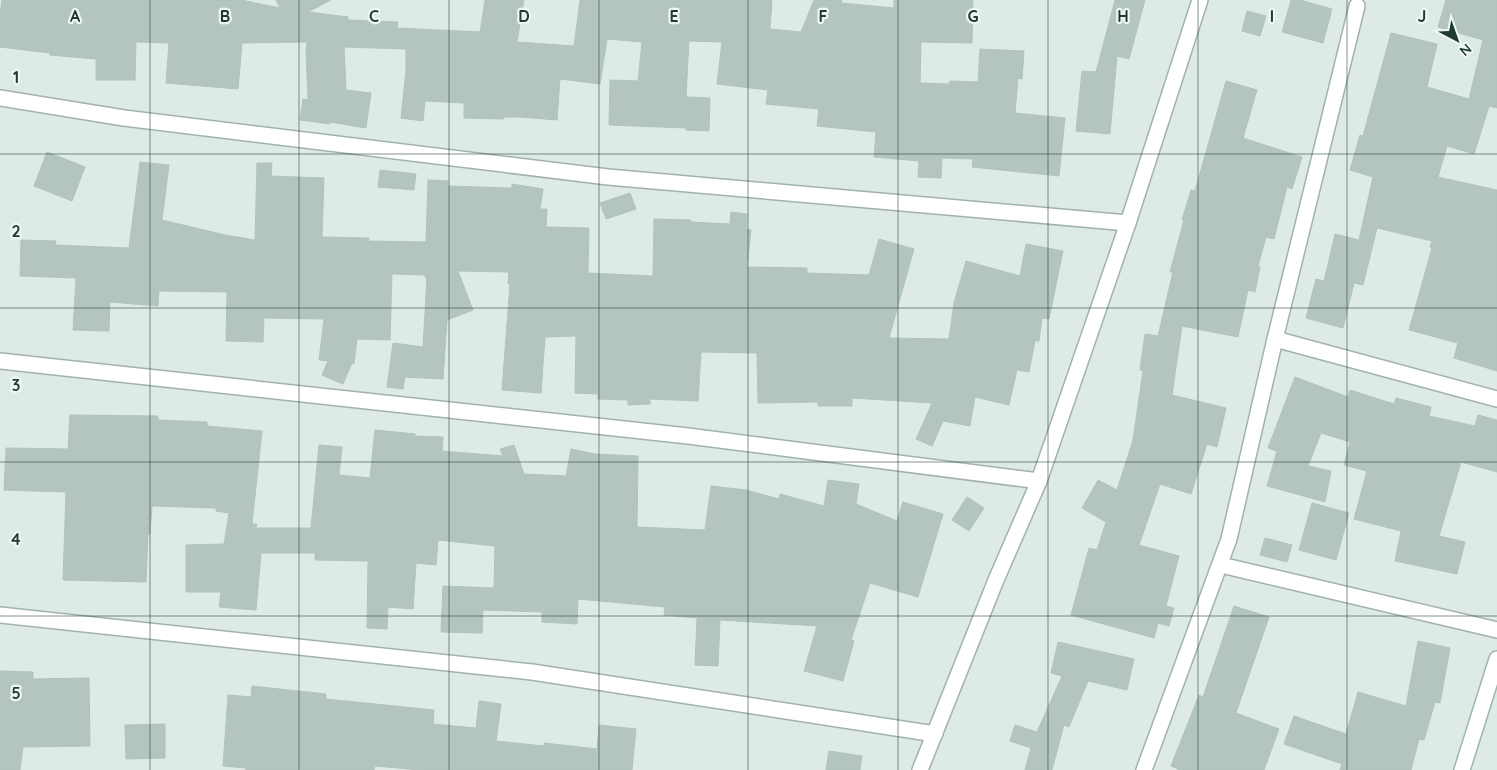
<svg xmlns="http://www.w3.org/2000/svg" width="1497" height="770" font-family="Quicksand,sans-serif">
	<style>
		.building { fill: #b3c5be; stroke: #b0c4bc }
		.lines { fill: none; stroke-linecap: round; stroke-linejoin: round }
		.street-casing { stroke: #a1b2ac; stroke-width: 18 }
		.secondary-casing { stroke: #9db6ad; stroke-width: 18 }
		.street { stroke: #fff; stroke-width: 15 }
		.secondary { stroke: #fff; stroke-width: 15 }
		.grid { fill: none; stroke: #1f3a33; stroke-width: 1; stroke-opacity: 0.55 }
		.grid-label { font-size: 16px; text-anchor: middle; font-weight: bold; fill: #1f3a33; stroke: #eef7f2; stroke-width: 4.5; stroke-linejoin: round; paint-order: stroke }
	</style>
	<rect width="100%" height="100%" fill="#deeae5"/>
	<g class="building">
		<polygon points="2,0 241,0 280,8 276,0 331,0 308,12 348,17 348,20 398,22 397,28 480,32 485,0 524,0 517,42 574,46 580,0 772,0 770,29 801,32 814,0 842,0 841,3 894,8 894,0 973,0 972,43 921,42 920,83 949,84 950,81 978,82 980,49 1024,51 1022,79 1018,78 1015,113 1065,118 1059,176 972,167 973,159 942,158 941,178 918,177 919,161 874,157 876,132 817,126 819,109 766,104 768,90 717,84 722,42 689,41 686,97 710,98 709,131 686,130 686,128 609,125 610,80 638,81 642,42 607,39 600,84 560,79 557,120 520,117 504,117 504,119 464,118 464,103 425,101 423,121 401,118 406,70 406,49 344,47 346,90 371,93 366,128 330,122 330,124 300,120 303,99 308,100 306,51 307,42 242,43 238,89 166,83 169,43 136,42 135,80 96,80 96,59 50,55 50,53 0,47 0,15"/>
		<polygon points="1115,0 1145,0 1129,59 1117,56 1110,134 1076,131 1082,71 1096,72"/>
		<polygon points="1291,0 1300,0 1332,9 1323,43 1282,32"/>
		<polygon points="1446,0 1497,0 1497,108 1489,106 1474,154 1447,146 1438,177 1497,190 1497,371 1454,358 1458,343 1409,330 1432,248 1430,247 1432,241 1377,228 1363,285 1354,283 1343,328 1306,318 1316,279 1324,281 1335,234 1359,240 1373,177 1350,170 1360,135 1363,136 1391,33 1437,44 1427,87 1469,99 1483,40 1438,27"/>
		<polygon points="1247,11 1266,16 1260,36 1242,31"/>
		<polygon points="1226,81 1257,90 1243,138 1302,157 1292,189 1287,187 1274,239 1266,237 1258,266 1260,267 1255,292 1248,290 1238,337 1182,326 1172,395 1226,408 1217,447 1207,444 1191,494 1160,484 1139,545 1179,556 1166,606 1174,608 1169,626 1158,623 1154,638 1071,615 1089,548 1097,550 1106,522 1082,508 1098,480 1117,490 1133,440 1143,371 1140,370 1145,334 1158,336 1173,272 1170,272 1184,220 1182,220 1191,190 1195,191"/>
		<polygon points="47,152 85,167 72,201 34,186"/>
		<polygon points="140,162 169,165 162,220 225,235 255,240 257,163 272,163 271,176 324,178 322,237 369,238 368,241 426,242 428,180 448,181 448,186 512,188 512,184 543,189 540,209 547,209 546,227 589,228 588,273 653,276 654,219 691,220 691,222 730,224 731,212 747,214 746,229 751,230 747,267 807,268 807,273 869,275 879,239 914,249 889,338 949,339 954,303 966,261 1020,276 1026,244 1063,251 1049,319 1042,318 1039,341 1035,341 1029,372 1017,370 1009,405 975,397 970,426 943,421 932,446 916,439 932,403 852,398 852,406 818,406 818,402 758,403 757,353 701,352 698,401 650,399 650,404 628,405 628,400 598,399 598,394 575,393 576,336 545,337 541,393 502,390 510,284 508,284 509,272 458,271 473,310 447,320 443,379 405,377 403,389 387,387 393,343 423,347 427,278 425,278 426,275 392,274 390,340 357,339 354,364 352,363 343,384 322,375 328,361 319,360 324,319 264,318 263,342 226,341 227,292 159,291 158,306 110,302 109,331 73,330 76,278 20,276 21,240 56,241 55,245 129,248"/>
		<polygon points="380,170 416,174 414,190 378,187"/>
		<polygon points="630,193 636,209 606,219 600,203"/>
		<polygon points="1295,377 1348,397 1350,390 1394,404 1396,398 1431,407 1429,416 1475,426 1478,415 1497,420 1497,472 1461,462 1439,536 1465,542 1457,574 1395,561 1401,531 1354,519 1367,471 1344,465 1350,442 1321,433 1308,466 1331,471 1325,502 1267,486 1277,451 1268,448"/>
		<polygon points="70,415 158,416 158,420 207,422 207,426 262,431 252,524 257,524 256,528 311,528 319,445 342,447 339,475 370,478 375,430 415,434 415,436 443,437 442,451 503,456 500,449 514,445 524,474 566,476 571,449 595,454 638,456 637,527 705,530 711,486 746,490 779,499 780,494 824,506 828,480 859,484 856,504 897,521 903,502 943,514 918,597 870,583 851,640 854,641 843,681 804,671 817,626 720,620 718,666 695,665 697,618 664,615 665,607 578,599 577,624 542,622 542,612 483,610 482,633 441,632 443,586 494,588 495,546 438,540 436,565 416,563 413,609 388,607 387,629 367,628 368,561 315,560 315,553 261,553 256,610 219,607 221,592 186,592 186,545 224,544 229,513 216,511 216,508 152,506 150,534 148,534 146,582 63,580 66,492 4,490 6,448 68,449"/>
		<polygon points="967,497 984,508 969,531 952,520"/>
		<polygon points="1312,503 1349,513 1336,560 1299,550"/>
		<polygon points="1265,538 1292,545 1287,562 1260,555"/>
		<polygon points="1234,606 1269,617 1236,713 1279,729 1264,770 1180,770 1171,766 1199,695 1203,697"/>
		<polygon points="1418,641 1450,648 1440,703 1435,702 1424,740 1419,739 1411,770 1340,770 1342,764 1284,744 1294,716 1346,734 1358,692 1406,706"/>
		<polygon points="1058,642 1134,659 1127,690 1088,681 1069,727 1064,725 1052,770 1025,770 1031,748 1010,741 1015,725 1037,732 1062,676 1051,673"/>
		<polygon points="0,671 33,672 33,679 89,678 90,746 23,747 20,770 0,770"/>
		<polygon points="252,686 326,694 326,699 434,710 433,724 476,728 479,701 501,704 496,741 544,746 544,743 597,749 599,725 636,729 632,770 421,770 375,766 374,770 246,770 246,768 223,766 228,695 251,697"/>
		<polygon points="165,724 165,758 126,759 125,725"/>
		<polygon points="829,751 862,756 860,770 826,770"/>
	</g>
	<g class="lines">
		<defs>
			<g id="street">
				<polyline points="0,98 124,118 608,177 1128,223"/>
				<polyline points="1275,339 1497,399"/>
				<polyline points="0,361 688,436 1039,481"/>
				<polyline points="1221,565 1497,630"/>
				<polyline points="0,615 532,672 935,734"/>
				<polyline points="920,770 996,580 1039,481 1128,223 1200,0"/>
				<polyline points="1144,770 1229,539 1275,339 1357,6"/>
			</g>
			<polyline id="secondary" points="1462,770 1497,659"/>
		</defs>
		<use href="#street" class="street-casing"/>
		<use href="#secondary" class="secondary-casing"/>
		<use href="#street" class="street"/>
		<use href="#secondary" class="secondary"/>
	</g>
	<path class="grid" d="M150 0V770M299 0V770M449 0V770M599 0V770M748 0V770M898 0V770M1048 0V770M1198 0V770M1347 0V770M0 154H1497M0 308H1497M0 462H1497M0 616H1497"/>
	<g class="grid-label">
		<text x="75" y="22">A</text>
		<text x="225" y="22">B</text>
		<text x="374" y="22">C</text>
		<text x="524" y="22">D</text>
		<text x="674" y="22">E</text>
		<text x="823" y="22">F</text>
		<text x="973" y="22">G</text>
		<text x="1123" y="22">H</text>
		<text x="1272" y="22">I</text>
		<text x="1422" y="22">J</text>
		<text x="16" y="83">1</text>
		<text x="16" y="237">2</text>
		<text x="16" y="391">3</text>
		<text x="16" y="545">4</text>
		<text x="16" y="699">5</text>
	</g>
	<g transform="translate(1457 40) rotate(139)" stroke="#eef7f2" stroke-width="4" paint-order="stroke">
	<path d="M0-4L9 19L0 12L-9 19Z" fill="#1f3a33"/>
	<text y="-8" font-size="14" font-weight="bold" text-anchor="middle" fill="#1f3a33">N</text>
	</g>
</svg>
